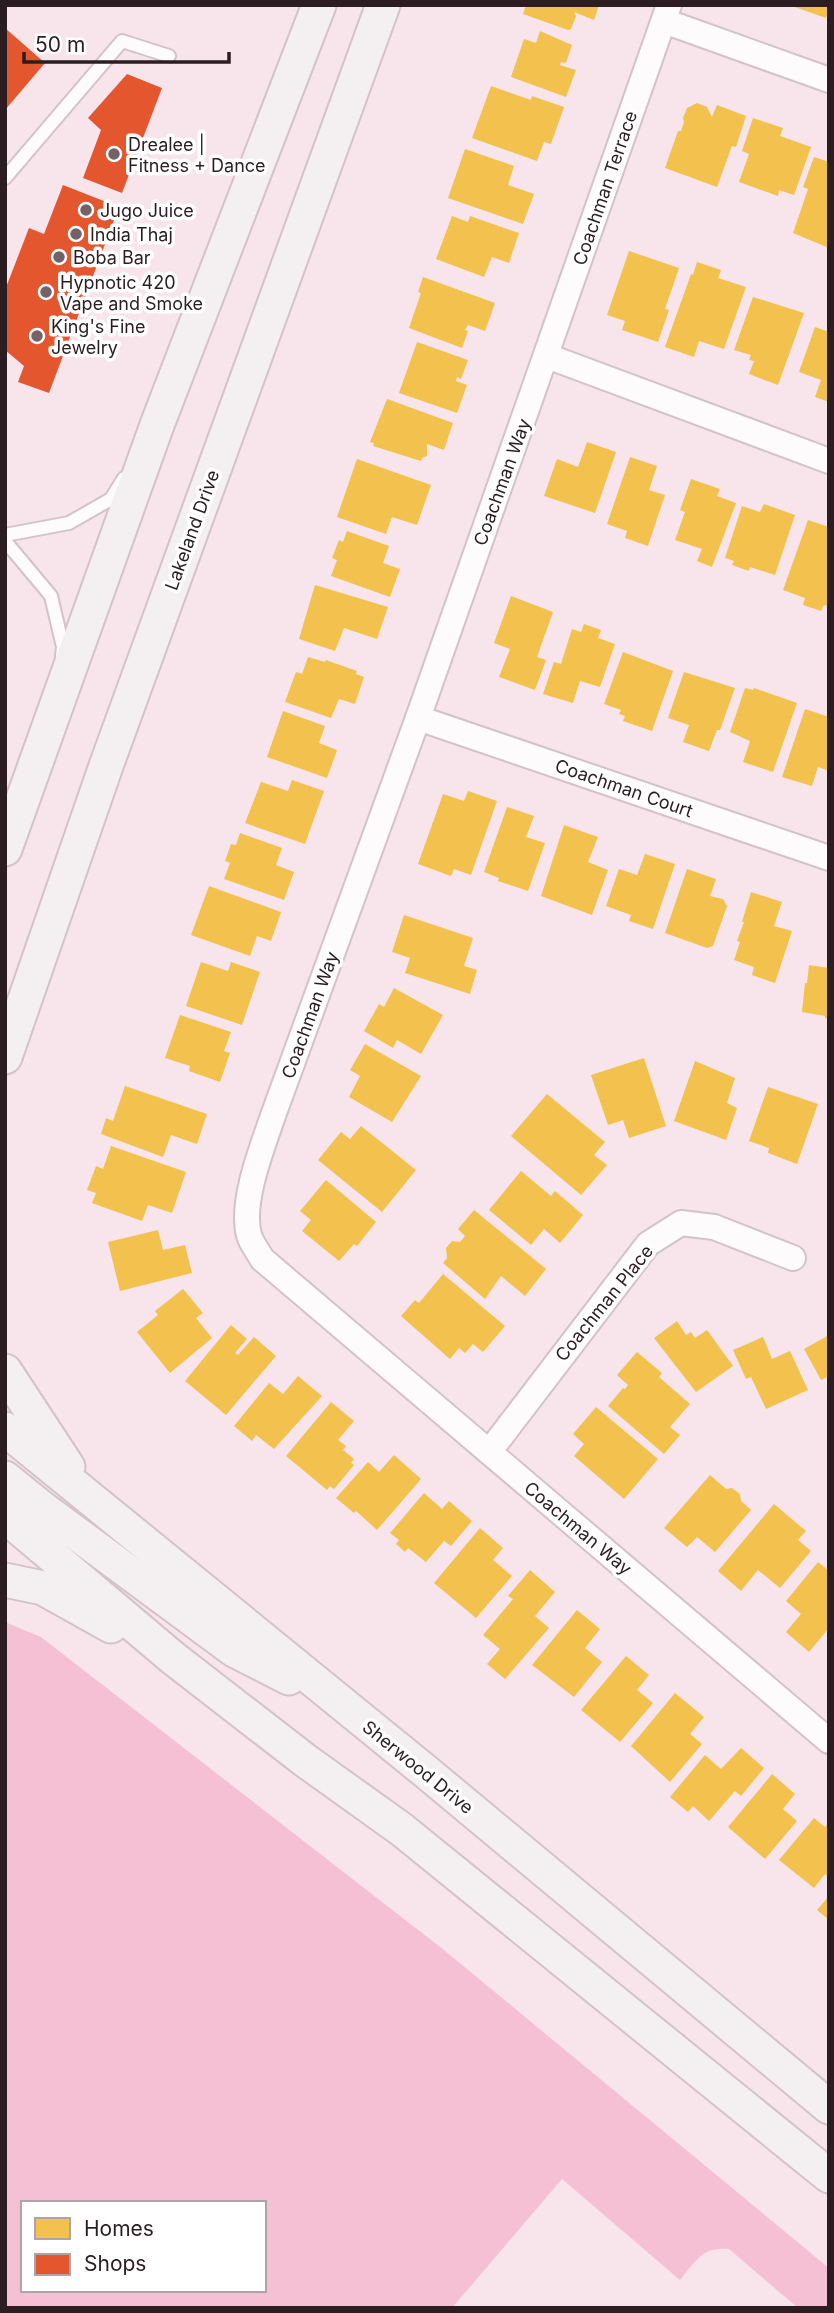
<svg xmlns="http://www.w3.org/2000/svg" width="834" height="2313" font-family="Inter,sans-serif">
	<style>
		.green { fill: #f5c0d3; fill-rule: evenodd }
		.homes { fill: #f2c14e }
		.shops { fill: #e4572e }
		.lines { fill: none; stroke-linecap: round; stroke-linejoin: round }
		.lane-casing { stroke: #d3c3c8; stroke-width: 16 }
		.street-casing { stroke: #d3c3c8; stroke-width: 28 }
		.secondary-casing { stroke: #d3c3c8; stroke-width: 37 }
		.lane { stroke: #fefbfc; stroke-width: 12 }
		.street { stroke: #fefbfc; stroke-width: 24 }
		.secondary { stroke: #f4eff1; stroke-width: 33 }
		.poi-dot { fill: #736368; stroke: #fff; stroke-width: 2.5 }
		.labels { text-anchor: middle; dominant-baseline: central; stroke-width: 7; stroke-linejoin: round; paint-order: stroke }
		.poi-label { font-size: 18px; fill: #2c1d22; stroke: #fff; text-anchor: start }
		.street-label { font-size: 18px; fill: #2c1d22; stroke: #fff }
	</style>
	<rect width="100%" height="100%" fill="#f7e5eb"/>
	<path class="green" d="M5 1622 41 1637 444 1950 829 2268V2308H798L729 2249C702 2246 695 2262 680 2280L562 2179 452 2308H5ZM23 2203H264V2290H23Z"/>
	<g class="homes">
		<polygon points="526,5 599,5 594,20 574,12 576,16 571,29 568,30 523,14"/>
		<polygon points="789,5 829,5 829,10 826,18"/>
		<polygon points="540,31 572,45 566,63 561,62 560,65 576,70 566,97 511,77 524,39 536,43"/>
		<polygon points="491,86 531,100 532,96 564,107 551,144 544,142 537,161 472,138"/>
		<polygon points="697,103 707,107 712,117 717,105 746,116 736,147 732,146 717,187 665,168 678,131 681,131 684,122 683,118 687,108"/>
		<polygon points="753,118 783,128 780,136 811,147 794,195 779,190 778,196 739,182 749,154 742,151"/>
		<polygon points="465,149 514,166 508,185 534,194 523,224 448,198"/>
		<polygon points="814,157 829,162 829,248 793,233 808,189 803,187"/>
		<polygon points="452,216 468,222 470,216 519,233 509,263 492,257 484,277 436,259"/>
		<polygon points="629,251 679,268 665,309 669,310 658,342 622,330 625,321 607,315"/>
		<polygon points="697,262 721,270 718,278 746,287 724,349 699,341 694,357 665,347 691,274 693,275"/>
		<polygon points="423,277 495,303 485,331 468,325 465,330 468,331 462,348 409,328 421,293 418,292"/>
		<polygon points="753,297 804,313 778,385 749,374 754,361 749,360 751,355 734,350"/>
		<polygon points="815,327 829,332 829,402 815,397 821,380 799,372"/>
		<polygon points="417,342 468,360 461,379 457,377 456,381 467,385 457,413 399,393"/>
		<polygon points="387,399 453,423 444,450 427,444 427,456 422,458 421,461 373,446 374,443 370,442"/>
		<polygon points="587,442 616,452 595,513 544,496 557,459 578,467"/>
		<polygon points="630,457 657,466 649,490 665,495 648,546 625,538 627,531 607,524"/>
		<polygon points="357,459 431,485 417,525 392,517 386,534 337,517"/>
		<polygon points="691,479 720,489 717,496 736,503 712,567 697,561 702,549 675,540 685,512 680,510"/>
		<polygon points="764,504 795,515 775,575 750,567 749,571 732,565 734,561 725,558 742,506 760,512"/>
		<polygon points="808,520 829,527 829,606 824,605 821,611 803,605 805,598 783,590"/>
		<polygon points="347,531 389,546 383,563 400,569 390,597 331,576 337,560 332,558 339,540 343,542"/>
		<polygon points="315,585 388,607 377,639 344,628 335,651 299,639"/>
		<polygon points="511,596 553,612 537,657 546,660 535,690 499,677 510,649 494,643"/>
		<polygon points="584,624 601,630 598,638 615,644 600,687 580,681 573,703 543,694 554,662 561,664 572,629 581,632"/>
		<polygon points="623,652 673,671 652,731 623,721 625,716 619,714 621,710 604,704"/>
		<polygon points="308,657 325,662 326,660 357,671 356,674 364,677 355,704 339,699 331,718 285,702 296,672 302,674"/>
		<polygon points="684,672 735,688 720,730 717,730 709,751 683,742 689,725 668,718"/>
		<polygon points="745,688 753,690 754,688 797,703 773,772 743,762 750,741 730,732"/>
		<polygon points="805,709 829,717 829,771 818,767 812,786 782,777"/>
		<polygon points="283,711 325,726 319,743 337,750 327,778 267,757"/>
		<polygon points="292,780 324,791 305,844 245,823 261,782 288,791"/>
		<polygon points="468,791 497,801 471,875 454,869 451,876 418,864 443,794 464,801"/>
		<polygon points="507,807 534,816 526,837 545,843 528,891 498,881 499,878 484,872"/>
		<polygon points="564,825 598,837 588,862 608,870 592,915 541,896"/>
		<polygon points="240,833 282,848 276,865 294,872 284,900 224,879 230,863 225,861 231,844 236,845"/>
		<polygon points="645,854 675,864 653,929 629,921 631,915 606,906 619,869 637,875"/>
		<polygon points="687,869 716,879 710,896 723,899 727,906 713,946 707,948 665,933"/>
		<polygon points="209,886 281,912 271,941 257,936 250,956 191,935"/>
		<polygon points="751,892 782,902 774,926 792,931 775,983 752,975 754,967 734,960 740,942 737,941 744,922 742,922"/>
		<polygon points="404,915 473,938 464,966 477,970 470,994 405,973 410,958 392,952"/>
		<polygon points="201,962 228,971 231,962 260,972 242,1025 186,1006"/>
		<polygon points="809,965 829,968 829,1019 825,1018 825,1016 802,1012 805,983 807,983"/>
		<polygon points="394,988 443,1015 421,1054 397,1040 393,1048 364,1031 379,1004 384,1007"/>
		<polygon points="180,1015 231,1032 224,1051 230,1053 220,1082 189,1071 190,1066 165,1058"/>
		<polygon points="365,1044 421,1076 392,1122 349,1097 360,1076 350,1070"/>
		<polygon points="644,1058 666,1126 629,1138 623,1120 608,1125 591,1075"/>
		<polygon points="695,1061 735,1078 727,1103 737,1108 726,1140 674,1121"/>
		<polygon points="125,1086 207,1114 197,1144 171,1135 163,1157 101,1134 106,1118 113,1121"/>
		<polygon points="768,1087 818,1104 797,1164 768,1153 769,1148 749,1141"/>
		<polygon points="547,1094 605,1142 594,1155 607,1165 581,1195 511,1136"/>
		<polygon points="361,1126 416,1170 382,1212 318,1160 341,1132 350,1139"/>
		<polygon points="111,1146 186,1172 172,1213 148,1205 142,1221 92,1203 96,1193 87,1190 96,1166 103,1169"/>
		<polygon points="521,1171 551,1196 555,1191 583,1215 560,1243 544,1229 531,1245 489,1210"/>
		<polygon points="326,1180 376,1222 357,1246 354,1244 339,1261 302,1231 311,1220 300,1211"/>
		<polygon points="474,1210 546,1269 525,1296 501,1276 485,1299 443,1263 447,1258 446,1248 452,1241 460,1242 465,1236 458,1229"/>
		<polygon points="158,1230 163,1250 185,1245 192,1273 120,1291 108,1242"/>
		<polygon points="443,1274 505,1326 483,1352 473,1344 465,1353 459,1348 450,1359 401,1316 415,1300 419,1303"/>
		<polygon points="183,1289 203,1313 196,1318 212,1338 170,1373 137,1332 158,1315 155,1311"/>
		<polygon points="677,1321 686,1335 691,1332 695,1338 707,1330 733,1366 696,1392 654,1338"/>
		<polygon points="231,1325 247,1339 235,1353 238,1355 254,1337 276,1356 226,1415 185,1381"/>
		<polygon points="829,1335 829,1381 827,1377 821,1380 804,1349"/>
		<polygon points="763,1337 772,1359 790,1351 808,1390 766,1409 751,1377 746,1379 733,1350"/>
		<polygon points="637,1352 662,1373 659,1377 690,1404 670,1427 680,1435 664,1454 608,1406 623,1388 625,1389 628,1385 617,1375"/>
		<polygon points="298,1376 322,1396 274,1449 256,1435 252,1441 234,1426 269,1383 283,1394"/>
		<polygon points="331,1402 354,1421 338,1440 346,1446 343,1450 354,1459 351,1463 354,1465 334,1489 330,1486 327,1490 286,1456"/>
		<polygon points="596,1407 658,1459 624,1499 574,1456 584,1444 573,1434"/>
		<polygon points="394,1455 421,1479 377,1530 356,1511 354,1513 336,1498 368,1462 379,1472"/>
		<polygon points="710,1475 726,1489 732,1488 740,1494 741,1501 751,1510 715,1552 697,1537 687,1547 664,1528"/>
		<polygon points="424,1493 442,1509 449,1501 472,1521 451,1546 444,1541 426,1562 408,1548 405,1552 396,1544 399,1540 390,1533"/>
		<polygon points="774,1504 806,1531 798,1540 811,1551 780,1588 758,1570 741,1591 718,1571"/>
		<polygon points="480,1528 503,1548 493,1560 512,1576 476,1618 434,1583"/>
		<polygon points="818,1562 829,1571 829,1628 809,1652 786,1632 801,1614 786,1601"/>
		<polygon points="530,1570 555,1592 535,1616 549,1628 505,1679 487,1664 500,1649 483,1635 513,1599 508,1596"/>
		<polygon points="577,1610 600,1629 585,1648 602,1662 574,1697 532,1665"/>
		<polygon points="626,1656 649,1675 637,1690 653,1703 620,1742 581,1710"/>
		<polygon points="675,1693 704,1717 690,1734 702,1744 670,1782 631,1746"/>
		<polygon points="741,1748 764,1768 741,1796 735,1791 709,1821 693,1806 688,1812 670,1797 705,1755 721,1769"/>
		<polygon points="772,1774 795,1794 783,1809 797,1821 765,1859 728,1827"/>
		<polygon points="814,1818 825,1827 829,1823 829,1877 825,1874 814,1888 779,1860"/>
		<polygon points="829,1896 829,1920 817,1910"/>
	</g>
	<g class="shops">
		<polygon points="5,28 45,63 5,110"/>
		<polygon points="127,74 162,88 122,193 83,178 101,130 88,118"/>
		<polygon points="63,185 119,207 49,393 18,382 24,366 5,350 5,290 29,228 44,234"/>
	</g>
	<g class="lines">
		<defs>
			<g id="lane">
				<polyline points="5,178 122,41 169,56"/>
				<polyline points="5,535 69,523 111,499 124,478"/>
				<polyline points="5,541 51,596 63,647 62,656"/>
			</g>
			<g id="street">
				<path d="M669 5 418 718 274 1113C263 1145 240 1202 249 1235 251 1243 258 1251 262 1259L829 1741"/>
				<polyline points="664,21 829,80"/>
				<polyline points="547,356 829,461"/>
				<polyline points="418,718 829,858"/>
				<polyline points="489,1452 648,1244 681,1223 714,1227 793,1258"/>
			</g>
			<g id="secondary">
				<polyline points="5,849 157,425 319,5"/>
				<polyline points="5,1057 106,766 383,5"/>
				<polyline points="5,1371 68,1467"/>
				<polyline points="5,1429 425,1771 829,2107"/>
				<polyline points="5,1478 42,1508 234,1650 289,1678"/>
				<polyline points="5,1516 173,1658 306,1761 401,1829 829,2176"/>
				<polyline points="5,1580 43,1588 111,1626"/>
			</g>
		</defs>
		<use href="#lane" class="lane-casing"/>
		<use href="#street" class="street-casing"/>
		<use href="#secondary" class="secondary-casing"/>
		<use href="#lane" class="lane"/>
		<use href="#street" class="street"/>
		<use href="#secondary" class="secondary"/>
	</g>
	<g class="poi-dot">
		<circle cx="114" cy="154" r="7"/>
		<circle cx="86" cy="210" r="7"/>
		<circle cx="76" cy="234" r="7"/>
		<circle cx="59" cy="257" r="7"/>
		<circle cx="46" cy="292" r="7"/>
		<circle cx="37" cy="336" r="7"/>
	</g>
	<g class="labels">
		<g class="poi-label">
			<text x="128" y="144">Drealee |<tspan x="128" dy="21">Fitness + Dance</tspan></text>
			<text x="100" y="210">Jugo Juice</text>
			<text x="90" y="234">India Thaj</text>
			<text x="73" y="257">Boba Bar</text>
			<text x="60" y="282">Hypnotic 420<tspan x="60" dy="21">Vape and Smoke</tspan></text>
			<text x="51" y="326">King's Fine<tspan x="51" dy="21">Jewelry</tspan></text>
		</g>
		<g class="street-label">
			<text transform="translate(605 188) rotate(-71)">Coachman Terrace</text>
			<text transform="translate(502 482) rotate(-70)">Coachman Way</text>
			<text transform="translate(192 530) rotate(-70)">Lakeland Drive</text>
			<text transform="translate(624 788) rotate(19)">Coachman Court</text>
			<text transform="translate(310 1015) rotate(-70)">Coachman Way</text>
			<text transform="translate(604 1303) rotate(-51)">Coachman Place</text>
			<text transform="translate(578 1528) rotate(40)">Coachman Way</text>
			<text transform="translate(418 1767) rotate(39)">Sherwood Drive</text>
		</g>
	</g>
	<rect width="834" height="2313" fill="none" stroke="#2c1d22" stroke-width="14"/>
	<rect x="21" y="2201" width="245" height="91" fill="#ffffff" stroke="#aba5a7" stroke-width="2"/>
	<rect x="35" y="2218" width="35" height="21" fill="#f2c14e" stroke="#aba5a7" stroke-width="2"/>
	<text x="84" y="2236" font-size="21" fill="#2c1d22">Homes</text>
	<rect x="35" y="2254" width="35" height="21" fill="#e4572e" stroke="#aba5a7" stroke-width="2"/>
	<text x="84" y="2271" font-size="21" fill="#2c1d22">Shops</text>
	<path d="M24 52v10h205v-10" fill="none" stroke="#2c1d22" stroke-width="3.5"/>
	<text x="35" y="52" font-size="21" fill="#2c1d22" stroke="#ffffff" stroke-width="5" paint-order="stroke">50 m</text>
</svg>
